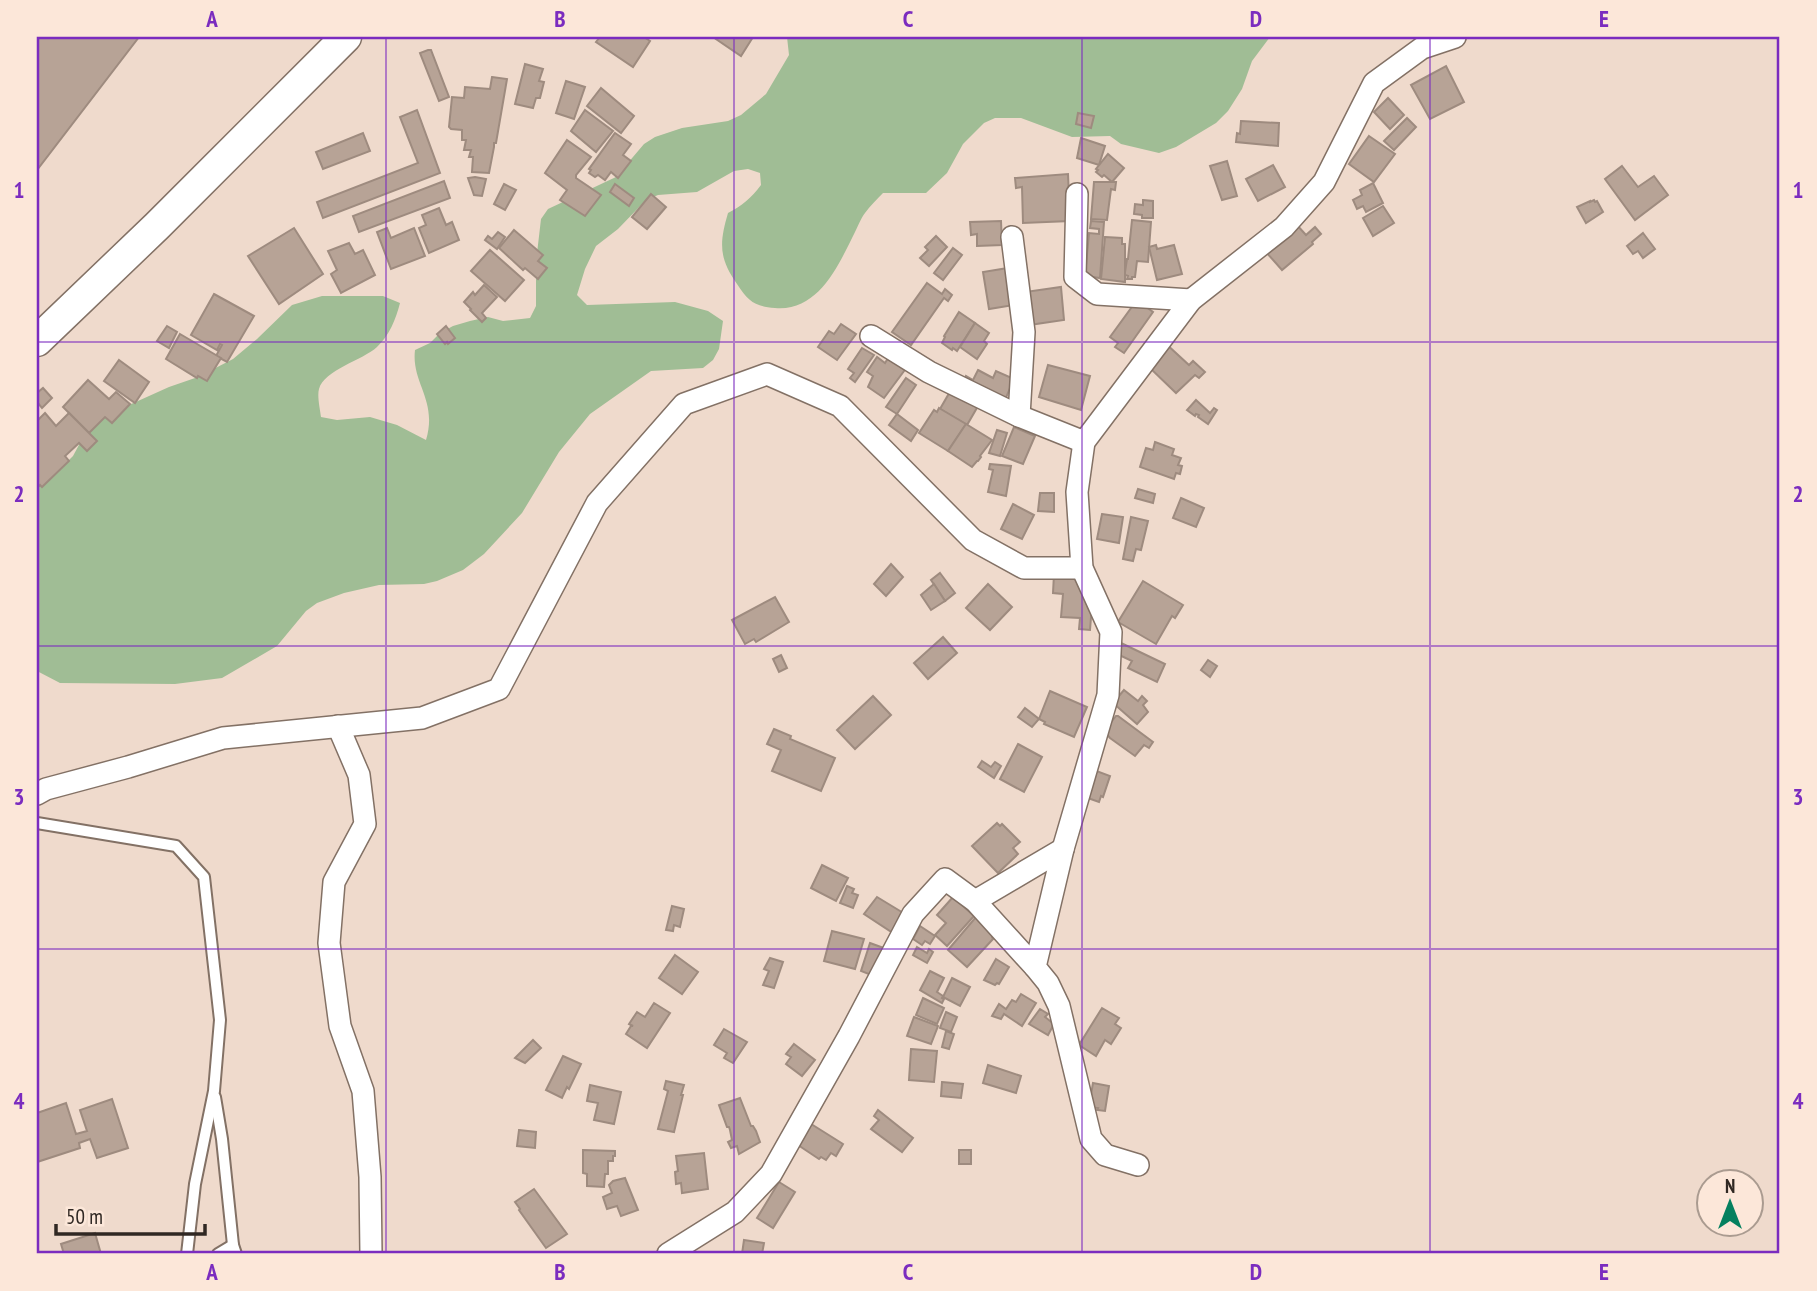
<svg xmlns="http://www.w3.org/2000/svg" width="1817" height="1291" font-family="'PT Sans Narrow',sans-serif">
	<style>
		.green { fill: #a0bd95 }
		.building { fill: #b7a396; stroke: #9e8b7f; stroke-width: 2 }
		.lines { fill: none; stroke-linecap: round; stroke-linejoin: round }
		.service-casing { stroke: #837165; stroke-width: 14 }
		.minor-casing { stroke: #837165; stroke-width: 24 }
		.secondary-casing { stroke: #837165; stroke-width: 33 }
		.service { stroke: #fff; stroke-width: 10 }
		.minor { stroke: #fff; stroke-width: 21 }
		.secondary { stroke: #fff; stroke-width: 30 }
		.grid { fill: none; stroke: #7b2cbf; stroke-width: 2; stroke-opacity: 0.55 }
		.neatline { fill: none; stroke: #7b2cbf; stroke-width: 2.5 }
		.grid-label { font-size: 23px; text-anchor: middle; font-weight: bold; fill: #7b2cbf }
	</style>
	<rect width="100%" height="100%" fill="#efdacc"/>
	<path class="green" d="M787 37H1270L1252 61 1242 89 1228 111 1216 123 1176 147 1159 153 1121 144 1110 136 1072 137 1021 118H995L984 123 963 144 947 173 926 193H883C877 199 870 206 865 213 861 218 858 226 855 232 839 264 819 312 775 308 754 306 749 302 737 284 719 258 719 244 728 213 742 206 751 198 761 185L760 173 748 169 734 171 697 192 658 195 646 200 618 229 596 246 585 269 577 295 587 305 675 302 708 311 723 321 719 349 713 360 703 368 651 371 590 414 559 452 522 513 484 554 463 570 437 581 424 584 379 585 344 593 317 603 306 611 277 646 222 678 175 684 60 683 37 671V486L53 476 73 456 87 430 98 419 169 387 198 377 233 359 257 339 292 305 322 296H383L400 303C396 319 389 336 377 347 363 360 324 370 319 389 317 396 320 409 321 417L337 420 370 417 397 425 426 440C438 400 411 383 415 350L430 343 440 333 453 326 470 321 488 317 503 321 530 318 536 306V262L541 219 548 209 616 177 644 144 655 137 682 128 728 121 741 115 766 94 789 55Z"/>
	<g class="building">
		<polygon points="37,37 139,37 37,170"/>
		<polygon points="600,37 644,37 650,41 633,67 596,42"/>
		<polygon points="713,37 753,37 741,56"/>
		<polygon points="428,50 431,50 449,97 439,101 420,53"/>
		<polygon points="525,64 543,69 539,81 544,82 540,98 536,98 533,108 515,104"/>
		<polygon points="1446,66 1464,102 1430,119 1411,85"/>
		<polygon points="492,77 507,79 496,143 494,143 494,147 489,173 472,172 473,157 469,157 471,150 464,150 466,140 462,140 462,130 451,129 449,127 452,97 464,98 465,87 490,89"/>
		<polygon points="566,81 585,87 574,119 556,113"/>
		<polygon points="601,88 634,116 621,133 587,106"/>
		<polygon points="1388,98 1404,115 1390,129 1374,112"/>
		<polygon points="417,110 440,173 323,218 317,202 418,163 400,117"/>
		<polygon points="585,110 613,131 596,152 571,131"/>
		<polygon points="1078,113 1094,116 1091,128 1076,124"/>
		<polygon points="1407,118 1416,127 1394,150 1384,141"/>
		<polygon points="1241,121 1279,123 1278,146 1236,142 1237,133 1240,134"/>
		<polygon points="363,133 370,151 323,169 316,152"/>
		<polygon points="615,133 631,144 623,155 631,161 618,178 611,172 605,180 598,175 595,177 589,173 591,170 589,169"/>
		<polygon points="1369,136 1395,154 1374,182 1349,164"/>
		<polygon points="1081,138 1105,146 1099,165 1077,158"/>
		<polygon points="567,140 591,157 576,175 576,178 601,195 585,216 560,200 567,190 545,173"/>
		<polygon points="1108,154 1124,168 1112,182 1104,175 1102,177 1096,172 1098,170 1096,169"/>
		<polygon points="1227,161 1237,196 1222,200 1210,166"/>
		<polygon points="1273,165 1285,187 1258,201 1246,179"/>
		<polygon points="1622,166 1638,187 1654,176 1668,195 1635,220 1605,179"/>
		<polygon points="1068,174 1070,221 1023,223 1022,187 1016,188 1015,178"/>
		<polygon points="475,177 486,179 482,196 474,195 468,178"/>
		<polygon points="444,181 450,198 359,232 353,216"/>
		<polygon points="1094,182 1116,182 1115,190 1111,189 1107,220 1091,219"/>
		<polygon points="1373,183 1383,203 1366,212 1363,206 1357,209 1353,200 1362,195 1360,190"/>
		<polygon points="504,184 516,190 505,210 494,204"/>
		<polygon points="615,184 634,198 629,206 610,192"/>
		<polygon points="651,194 666,207 647,229 632,217"/>
		<polygon points="1143,200 1153,201 1153,218 1142,218 1142,215 1134,214 1135,204 1143,205"/>
		<polygon points="1594,200 1595,202 1597,201 1603,212 1586,223 1577,207 1590,201 1590,202"/>
		<polygon points="1383,206 1394,223 1373,236 1363,218"/>
		<polygon points="439,208 446,225 452,222 459,240 429,253 419,228 426,225 422,215"/>
		<polygon points="1132,220 1151,222 1148,262 1137,261 1135,277 1132,277 1132,279 1127,279 1128,276 1125,275 1125,272 1127,259 1128,259"/>
		<polygon points="1001,221 1002,245 977,246 977,234 971,235 970,222"/>
		<polygon points="1091,221 1104,222 1100,278 1085,276 1089,233 1099,234 1099,229 1090,228"/>
		<polygon points="1296,224 1306,235 1315,227 1321,234 1312,242 1313,244 1282,270 1265,251"/>
		<polygon points="294,228 323,274 279,304 248,256"/>
		<polygon points="387,228 391,238 414,228 425,256 391,269 377,232"/>
		<polygon points="514,230 543,255 538,261 547,268 538,279 525,268 523,270 499,248"/>
		<polygon points="498,232 505,237 497,249 485,240 488,236 492,239"/>
		<polygon points="1643,233 1655,249 1643,258 1638,251 1633,254 1627,246"/>
		<polygon points="936,236 947,247 929,266 920,258 928,250 925,247"/>
		<polygon points="1105,237 1122,238 1122,244 1125,244 1125,282 1101,279"/>
		<polygon points="349,243 355,254 363,250 375,275 341,293 331,274 337,270 328,251"/>
		<polygon points="1156,245 1157,249 1174,245 1182,274 1157,280 1149,247"/>
		<polygon points="953,248 962,255 943,280 934,273"/>
		<polygon points="490,250 524,280 505,301 471,271"/>
		<polygon points="1008,268 1014,305 989,309 983,272"/>
		<polygon points="927,283 942,294 945,289 952,295 948,301 944,298 911,345 892,332"/>
		<polygon points="484,285 497,297 482,313 486,318 482,322 470,310 471,309 464,302 473,292 475,295"/>
		<polygon points="1061,287 1064,320 1029,325 1025,292"/>
		<polygon points="214,294 254,316 227,362 216,356 222,345 220,344 217,350 191,335"/>
		<polygon points="1137,300 1153,312 1124,353 1115,347 1118,343 1110,337"/>
		<polygon points="959,312 975,323 957,351 953,348 952,350 942,343 945,337 944,336"/>
		<polygon points="975,323 989,333 984,341 987,344 977,359 960,347"/>
		<polygon points="841,324 856,334 837,360 818,347 829,331 834,334"/>
		<polygon points="167,326 177,332 169,348 157,341"/>
		<polygon points="446,326 455,338 448,344 447,342 445,344 437,334"/>
		<polygon points="180,334 221,358 207,381 198,376 197,378 166,359"/>
		<polygon points="1164,342 1189,365 1193,361 1205,372 1199,378 1195,375 1176,393 1151,369 1162,356 1157,351"/>
		<polygon points="862,348 874,355 855,382 850,378 854,373 848,369"/>
		<polygon points="890,355 907,367 884,398 868,387 873,376 867,372 877,357 885,363"/>
		<polygon points="119,360 149,382 135,403 104,381"/>
		<polygon points="1048,365 1090,376 1081,410 1039,397"/>
		<polygon points="978,370 993,378 996,371 1014,379 1005,400 964,382 966,376 973,380"/>
		<polygon points="906,378 916,385 897,414 886,407"/>
		<polygon points="88,380 109,399 116,392 130,404 112,423 105,417 89,433 63,407"/>
		<polygon points="43,388 52,398 42,408 37,402 37,393"/>
		<polygon points="951,390 978,406 967,425 940,409"/>
		<polygon points="1196,400 1210,413 1214,408 1217,410 1208,424 1198,417 1199,415 1196,414 1195,416 1187,410"/>
		<polygon points="939,408 966,424 948,451 919,433 934,410 937,412"/>
		<polygon points="45,413 56,426 69,413 97,441 87,451 79,443 65,456 69,461 42,487 40,485 37,488 37,421"/>
		<polygon points="897,414 918,430 911,441 889,425"/>
		<polygon points="966,424 992,440 980,456 981,457 978,461 977,461 972,467 948,451"/>
		<polygon points="1014,427 1035,436 1023,464 1002,456"/>
		<polygon points="997,430 1007,433 1000,456 989,453"/>
		<polygon points="1155,442 1174,449 1172,455 1181,458 1178,465 1182,466 1180,474 1176,473 1174,479 1140,467 1146,448 1153,450"/>
		<polygon points="990,464 1011,466 1006,496 988,492 993,470 989,469"/>
		<polygon points="1138,489 1155,494 1153,503 1135,498"/>
		<polygon points="1040,493 1054,493 1054,512 1038,511"/>
		<polygon points="1181,498 1204,508 1196,527 1173,518"/>
		<polygon points="1013,504 1034,515 1022,539 1001,529"/>
		<polygon points="1102,514 1123,517 1119,543 1097,539"/>
		<polygon points="1131,517 1148,521 1141,550 1136,549 1133,561 1123,559"/>
		<polygon points="891,564 903,577 886,596 874,584"/>
		<polygon points="940,573 955,593 945,601 931,580"/>
		<polygon points="1054,574 1091,580 1093,592 1090,630 1079,629 1080,618 1061,617 1063,594 1053,593"/>
		<polygon points="1143,581 1183,605 1175,618 1172,616 1156,644 1118,622"/>
		<polygon points="934,584 945,601 931,610 921,595"/>
		<polygon points="988,584 1012,607 990,630 966,608"/>
		<polygon points="775,597 789,622 756,642 754,639 745,644 732,620"/>
		<polygon points="943,637 957,653 928,679 914,663"/>
		<polygon points="1121,643 1165,664 1157,682 1128,668 1132,661 1117,654"/>
		<polygon points="781,655 787,668 779,672 773,659"/>
		<polygon points="1208,660 1217,666 1210,677 1201,670"/>
		<polygon points="1124,690 1138,701 1142,696 1147,701 1143,705 1148,712 1137,724 1113,703"/>
		<polygon points="1050,691 1087,707 1074,737 1044,724 1045,722 1039,719"/>
		<polygon points="873,696 891,715 855,749 837,730"/>
		<polygon points="1025,708 1039,719 1032,727 1018,717"/>
		<polygon points="1116,716 1118,716 1153,742 1149,748 1144,745 1135,756 1110,738 1104,731"/>
		<polygon points="774,729 791,736 790,739 835,758 821,791 772,771 781,750 767,744"/>
		<polygon points="1018,744 1042,757 1024,792 1000,779"/>
		<polygon points="982,761 991,767 995,762 1001,766 994,778 978,767"/>
		<polygon points="1091,769 1110,776 1103,797 1101,796 1099,802 1085,797"/>
		<polygon points="997,823 1000,826 1002,824 1020,842 1013,848 1018,854 998,873 972,846"/>
		<polygon points="822,865 848,878 836,901 811,888"/>
		<polygon points="847,886 854,889 852,893 858,895 853,908 840,903"/>
		<polygon points="877,897 905,914 893,933 864,914"/>
		<polygon points="953,897 974,916 947,946 935,935 946,923 937,915"/>
		<polygon points="672,906 684,909 680,927 674,925 673,931 666,930"/>
		<polygon points="976,917 994,935 992,937 993,939 967,967 948,950"/>
		<polygon points="920,926 935,936 930,944 925,941 922,945 913,939"/>
		<polygon points="832,931 864,939 855,969 824,961"/>
		<polygon points="870,943 892,951 874,976 861,971"/>
		<polygon points="917,947 927,953 929,949 933,952 927,963 913,955"/>
		<polygon points="675,955 698,972 682,994 659,978"/>
		<polygon points="770,958 783,962 774,988 763,985 769,971 764,969"/>
		<polygon points="996,959 1009,967 999,984 997,983 995,985 984,980"/>
		<polygon points="930,971 944,978 937,992 943,996 942,998 944,999 942,1003 920,990"/>
		<polygon points="952,978 970,987 960,1006 943,997"/>
		<polygon points="1021,994 1036,1003 1022,1026 1004,1014 1001,1019 992,1016 999,1004 1006,1009 1012,1000 1016,1002"/>
		<polygon points="923,998 944,1008 937,1024 916,1015"/>
		<polygon points="654,1003 670,1013 647,1048 626,1034 631,1026 633,1026 629,1024 637,1012 645,1017"/>
		<polygon points="1102,1008 1119,1018 1115,1024 1121,1028 1111,1044 1105,1040 1096,1056 1079,1045"/>
		<polygon points="1040,1009 1048,1014 1045,1017 1054,1024 1048,1035 1029,1024"/>
		<polygon points="946,1012 957,1017 951,1032 940,1028"/>
		<polygon points="914,1017 938,1026 931,1044 907,1036"/>
		<polygon points="724,1029 747,1042 733,1063 724,1058 727,1053 714,1045"/>
		<polygon points="946,1031 954,1034 949,1049 942,1047"/>
		<polygon points="533,1040 541,1048 525,1063 515,1058"/>
		<polygon points="794,1044 815,1060 802,1076 786,1064 791,1057 786,1054"/>
		<polygon points="911,1049 937,1051 934,1082 909,1080"/>
		<polygon points="563,1056 581,1064 569,1089 567,1087 562,1098 546,1090"/>
		<polygon points="988,1065 1021,1076 1016,1093 983,1083"/>
		<polygon points="666,1081 684,1085 681,1095 683,1095 674,1132 658,1129 668,1091 664,1089"/>
		<polygon points="942,1082 963,1084 961,1098 941,1096"/>
		<polygon points="1093,1083 1109,1086 1105,1111 1097,1110 1098,1108 1087,1107 1089,1106"/>
		<polygon points="590,1085 621,1092 614,1124 594,1120 598,1103 587,1101"/>
		<polygon points="740,1098 751,1126 753,1126 756,1131 760,1142 739,1154 737,1146 731,1148 728,1142 732,1140 730,1130 729,1127 727,1127 719,1105"/>
		<polygon points="112,1099 128,1148 97,1158 90,1139 79,1143 80,1148 37,1162 37,1113 66,1103 76,1134 87,1131 80,1110"/>
		<polygon points="878,1110 913,1138 902,1152 871,1129 879,1120 874,1116"/>
		<polygon points="808,1122 843,1144 836,1156 831,1153 826,1160 821,1157 819,1159 795,1143"/>
		<polygon points="519,1130 536,1132 535,1148 517,1146"/>
		<polygon points="583,1150 615,1151 615,1156 613,1156 613,1161 608,1161 608,1174 605,1174 604,1187 587,1186 587,1174 583,1173"/>
		<rect x="959" y="1150" width="12" height="14"/>
		<polygon points="704,1153 708,1189 682,1193 681,1183 676,1184 675,1172 678,1171 676,1156"/>
		<polygon points="625,1178 638,1210 621,1216 617,1206 607,1209 603,1197 612,1193 609,1185 613,1181"/>
		<polygon points="779,1182 795,1192 773,1228 757,1218"/>
		<polygon points="534,1189 567,1234 546,1248 519,1210 520,1209 515,1202"/>
		<polygon points="95,1233 101,1254 64,1254 61,1244"/>
		<polygon points="744,1240 764,1243 762,1254 742,1254"/>
	</g>
	<g class="lines">
		<defs>
			<g id="service">
				<polyline points="37,823 176,846 204,877 220,1020 214,1091 195,1184 187,1254"/>
				<polyline points="215,1097 222,1139 233,1245 236,1254"/>
				<polyline points="218,1254 233,1245"/>
			</g>
			<g id="minor">
				<polyline points="1077,194 1075,277 1097,294 1191,300"/>
				<polyline points="1012,237 1024,332 1019,416"/>
				<polyline points="871,336 929,372 1019,416 1084,442"/>
				<polyline points="338,726 359,775 365,824 334,882 329,943 340,1026 363,1091 370,1177 371,1254"/>
				<polyline points="37,794 46,789 128,767 223,738 422,718 499,689 597,503 684,404 767,374 840,406 973,540 1024,568 1082,568"/>
				<polyline points="975,901 1063,849"/>
				<polyline points="1138,1165 1105,1155 1091,1139 1059,1006 1048,983 1035,967 1063,849 1108,695 1111,632 1082,568 1077,492 1084,442 1191,300 1284,227 1324,182 1374,83 1422,48 1455,37"/>
				<polyline points="668,1254 735,1212 771,1174 849,1036 913,914 945,879 975,901 1035,967"/>
			</g>
			<polyline id="secondary" points="37,341 157,226 346,37"/>
		</defs>
		<use href="#service" class="service-casing"/>
		<use href="#minor" class="minor-casing"/>
		<use href="#secondary" class="secondary-casing"/>
		<use href="#service" class="service"/>
		<use href="#minor" class="minor"/>
		<use href="#secondary" class="secondary"/>
	</g>
	<path class="grid" d="M386 37V1254M734 37V1254M1082 37V1254M1430 37V1254M37 342H1780M37 646H1780M37 949H1780"/>
	<rect width="1817" height="1291" fill="none" stroke="#fce7d9" stroke-width="77"/>
	<g transform="translate(1730 1203)"><circle r="33" fill="#fce7d9" stroke="#aa9b90" stroke-width="2"/>
	<path d="M0-5L12 26L0 18L-12 26Z" fill="#05805f"/>
	<text y="-10" font-size="19" font-weight="bold" text-anchor="middle" fill="#302823">N</text>
	</g>
	<path d="M56 1224v10h149v-10" fill="none" stroke="#302823" stroke-width="3.5"/>
	<text x="66" y="1224" font-size="21" fill="#302823" stroke="#fce7d9" stroke-width="5" paint-order="stroke">50 m</text>
	<rect x="38" y="38" width="1740" height="1214" class="neatline"/>
	<g class="grid-label">
		<text x="212" y="27">A</text>
		<text x="560" y="27">B</text>
		<text x="908" y="27">C</text>
		<text x="1256" y="27">D</text>
		<text x="1604" y="27">E</text>
		<text x="19" y="198">1</text>
		<text x="1798" y="198">1</text>
		<text x="19" y="502">2</text>
		<text x="1798" y="502">2</text>
		<text x="19" y="805">3</text>
		<text x="1798" y="805">3</text>
		<text x="19" y="1109">4</text>
		<text x="1798" y="1109">4</text>
		<text x="212" y="1280">A</text>
		<text x="560" y="1280">B</text>
		<text x="908" y="1280">C</text>
		<text x="1256" y="1280">D</text>
		<text x="1604" y="1280">E</text>
	</g>
</svg>
